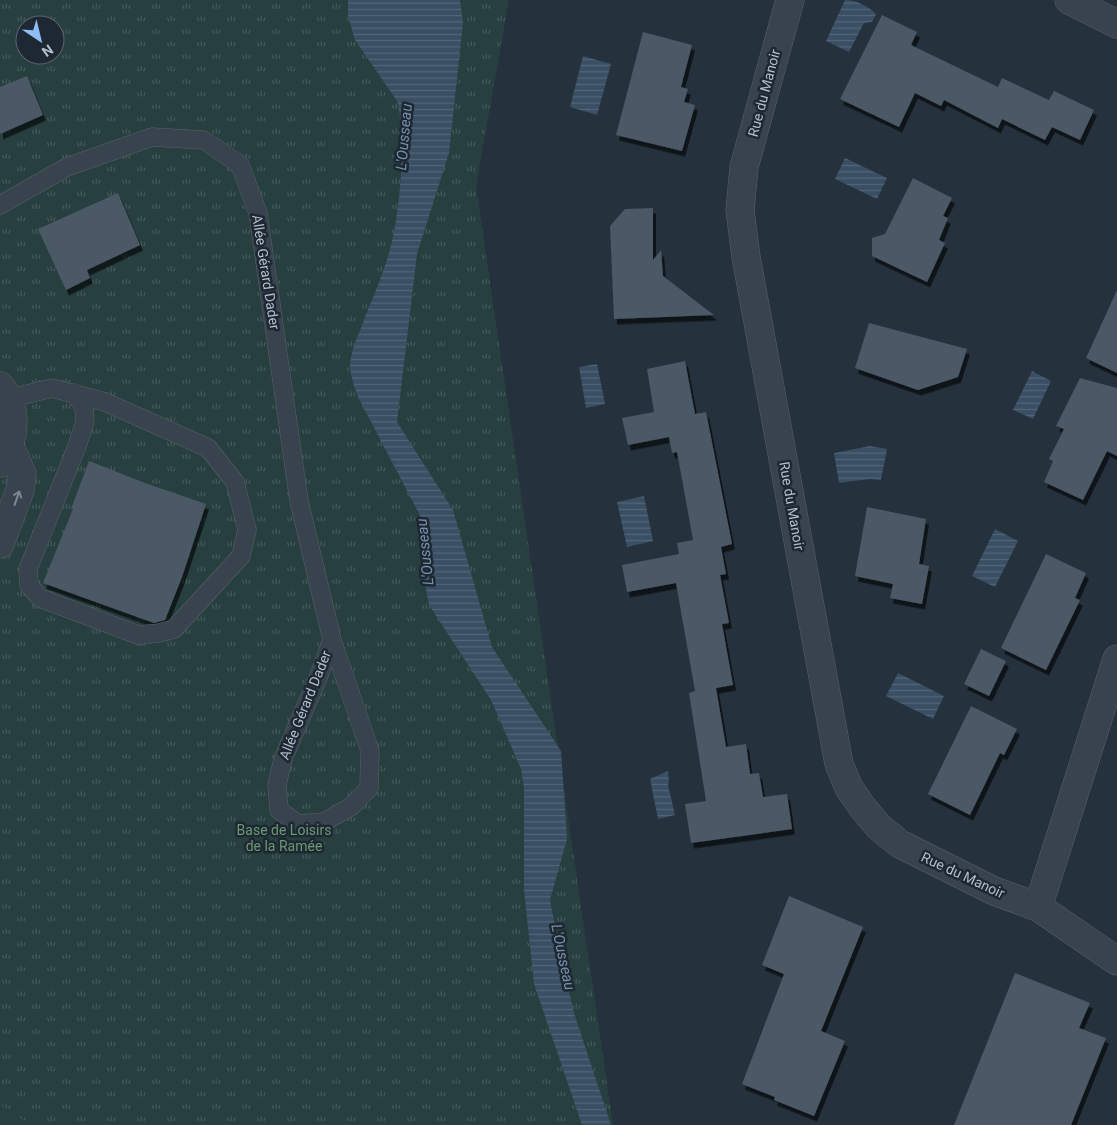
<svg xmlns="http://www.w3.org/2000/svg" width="1117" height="1125" font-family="Roboto,sans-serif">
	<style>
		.park { fill: url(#park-tufts); fill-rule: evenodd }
		.pitch { fill: #283f3f }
		.water { fill: url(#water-rules) }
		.building { fill: #4b5866; filter: url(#shadow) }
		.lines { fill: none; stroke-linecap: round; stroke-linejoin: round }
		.service-casing { stroke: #57616b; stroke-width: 19 }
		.minor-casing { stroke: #57616b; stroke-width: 29 }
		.service { stroke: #39434e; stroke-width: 18 }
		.minor { stroke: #39434e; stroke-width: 28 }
		.oneway { stroke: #7d8791 }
		.labels { text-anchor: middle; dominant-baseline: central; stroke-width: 5; stroke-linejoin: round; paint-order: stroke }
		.street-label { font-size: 14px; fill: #b5bec8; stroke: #1e2833 }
		.park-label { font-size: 14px; fill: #6d9875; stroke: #1e2833 }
		.water-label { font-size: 15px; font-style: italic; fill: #7790aa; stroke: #1e2833 }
	</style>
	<defs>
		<pattern id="park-tufts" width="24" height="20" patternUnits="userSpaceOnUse" patternTransform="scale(1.25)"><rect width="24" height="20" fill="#283f3f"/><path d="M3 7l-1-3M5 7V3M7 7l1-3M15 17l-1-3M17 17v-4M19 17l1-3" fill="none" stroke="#455959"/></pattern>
		<pattern id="water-rules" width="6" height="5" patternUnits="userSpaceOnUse" patternTransform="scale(1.25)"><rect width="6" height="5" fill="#3a4e64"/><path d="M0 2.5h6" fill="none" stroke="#546679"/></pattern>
		<filter id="shadow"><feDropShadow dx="3" dy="5.5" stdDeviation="0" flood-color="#0009"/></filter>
	</defs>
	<rect width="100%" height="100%" fill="#25313d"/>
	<path class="park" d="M0 0H509L476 186 613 1125H0ZM25 25H55V55H25Z"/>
	<polygon class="pitch" points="0,1105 31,1125 0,1125"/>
	<g class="water">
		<path d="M348 0H460L463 23 449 153 417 254 397 422 453 510 492 647 561 751 567 839 550 900 561 957 574 1013 611 1125H582L534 984 524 889V788L521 769 491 700 429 605 424 579 427 549 425 525 358 397C355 388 351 378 350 368 350 354 356 340 361 328 371 301 383 276 390 249 400 213 407 135 397 101L355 40 348 16Z"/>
		<path d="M845 0C856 0 868 6 876 14L872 22 864 23 849 52 826 41Z"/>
		<polygon points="583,56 611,64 597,115 570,107"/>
		<polygon points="845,158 887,178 877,199 835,179"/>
		<polygon points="597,364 605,404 586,408 579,367"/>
		<polygon points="1032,371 1051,381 1033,419 1013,410"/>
		<polygon points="870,446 887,449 881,480 870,479 839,483 834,453"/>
		<polygon points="644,496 653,541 627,547 617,502"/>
		<polygon points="995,529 1018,541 995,587 972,576"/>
		<polygon points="898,673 944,696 933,719 886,696"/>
		<polygon points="668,771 669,781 668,785 675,815 658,819 650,779"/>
	</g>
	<g class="building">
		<polygon points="882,15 917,32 911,45 998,87 1002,78 1049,100 1054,91 1094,110 1080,140 1052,127 1045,140 1002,119 998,128 944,100 941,106 915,93 899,127 840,99"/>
		<polygon points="643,32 692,45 681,87 688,89 684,102 695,105 682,151 616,135"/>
		<polygon points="27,76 43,115 0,134 0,87"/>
		<polygon points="913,178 952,198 943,216 948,218 939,240 945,243 927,282 872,256 872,238 885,234"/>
		<polygon points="118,193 140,245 87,270 90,278 66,290 38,229"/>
		<polygon points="653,208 653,260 661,250 663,276 714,315 614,319 610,226 625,209"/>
		<polygon points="1117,290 1117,373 1086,358"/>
		<polygon points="869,323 967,349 958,377 918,390 855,368"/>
		<polygon points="685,361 695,414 706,412 732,544 721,547 726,574 720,575 729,623 722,624 733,685 716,688 726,747 746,744 750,774 759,773 763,797 787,794 792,829 691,843 685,804 706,801 689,693 695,691 676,583 627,592 622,565 679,554 677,543 693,540 677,452 672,453 669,437 628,445 622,418 654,412 647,369"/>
		<polygon points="1080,378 1117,388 1117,456 1107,451 1083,500 1044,482 1053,461 1049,459 1064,429 1056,426"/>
		<polygon points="89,461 145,483 206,504 182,577 165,620 154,623 43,583 73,509 71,509"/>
		<polygon points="867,507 926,519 919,564 929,566 922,604 890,598 893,584 855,576"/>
		<polygon points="1046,554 1086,573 1075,598 1080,600 1046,670 1001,648"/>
		<polygon points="981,649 1006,661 989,696 964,684"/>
		<polygon points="971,706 1017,729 1004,755 1000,753 970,815 928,794"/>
		<polygon points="789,896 863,927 821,1031 845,1041 814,1116 774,1100 775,1097 742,1084 784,974 762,965"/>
		<polygon points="1015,973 1090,1003 1079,1028 1106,1038 1071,1125 954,1125"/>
	</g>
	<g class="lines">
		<defs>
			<g id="service">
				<polyline points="0,205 67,167 152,137 204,140 240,165 258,213 299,501 332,640 370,751 369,788 352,806 324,822 298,824 279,810 277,785 283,759 318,678 332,640"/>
				<polyline points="7,399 52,388 105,402 208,448 235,482 247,530 241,556 174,629 159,633 138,635 40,598 29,585 28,569 77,446 85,422 84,407 74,393"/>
			</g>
			<g id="minor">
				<polyline points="790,0 744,167 740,210 746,257 839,764 849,788 863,808 879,827 900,844 994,891 1038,907 1117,961"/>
				<polyline points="1069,0 1117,24"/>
				<path d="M0 386C19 409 15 439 1 463"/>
				<polyline points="0,544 20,490 22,474 10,447"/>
				<polyline points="1038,907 1117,659"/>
			</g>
		</defs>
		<use href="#service" class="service-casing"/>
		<use href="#minor" class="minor-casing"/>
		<use href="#service" class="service"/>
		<use href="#minor" class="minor"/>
	</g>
	<defs><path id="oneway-shaft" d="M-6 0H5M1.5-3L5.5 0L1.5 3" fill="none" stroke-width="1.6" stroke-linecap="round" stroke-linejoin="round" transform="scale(1.25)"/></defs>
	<use class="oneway" href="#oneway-shaft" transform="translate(17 498) rotate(-71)"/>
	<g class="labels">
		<g class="street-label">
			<text transform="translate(764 93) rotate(-75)">Rue du Manoir</text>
			<text transform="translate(266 272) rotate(81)">Allée Gérard Dader</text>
			<text transform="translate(792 506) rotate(80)">Rue du Manoir</text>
			<text transform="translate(305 705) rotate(-68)">Allée Gérard Dader</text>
			<text transform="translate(963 875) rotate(25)">Rue du Manoir</text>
		</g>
		<g class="park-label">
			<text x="284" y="830">Base de Loisirs<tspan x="284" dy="16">de la Ramée</tspan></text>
		</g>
		<g class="water-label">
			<text transform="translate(404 137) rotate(-85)">L'Ousseau</text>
			<text transform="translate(425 552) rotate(-96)">L'Ousseau</text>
			<text transform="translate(563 957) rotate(78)">L'Ousseau</text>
		</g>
	</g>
	<g transform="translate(40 40) rotate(145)"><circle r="24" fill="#1e2833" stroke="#5a646f"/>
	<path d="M0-4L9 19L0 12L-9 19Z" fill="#8fbcf4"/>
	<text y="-8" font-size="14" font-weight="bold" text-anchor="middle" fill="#b5bec8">N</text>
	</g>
</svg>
